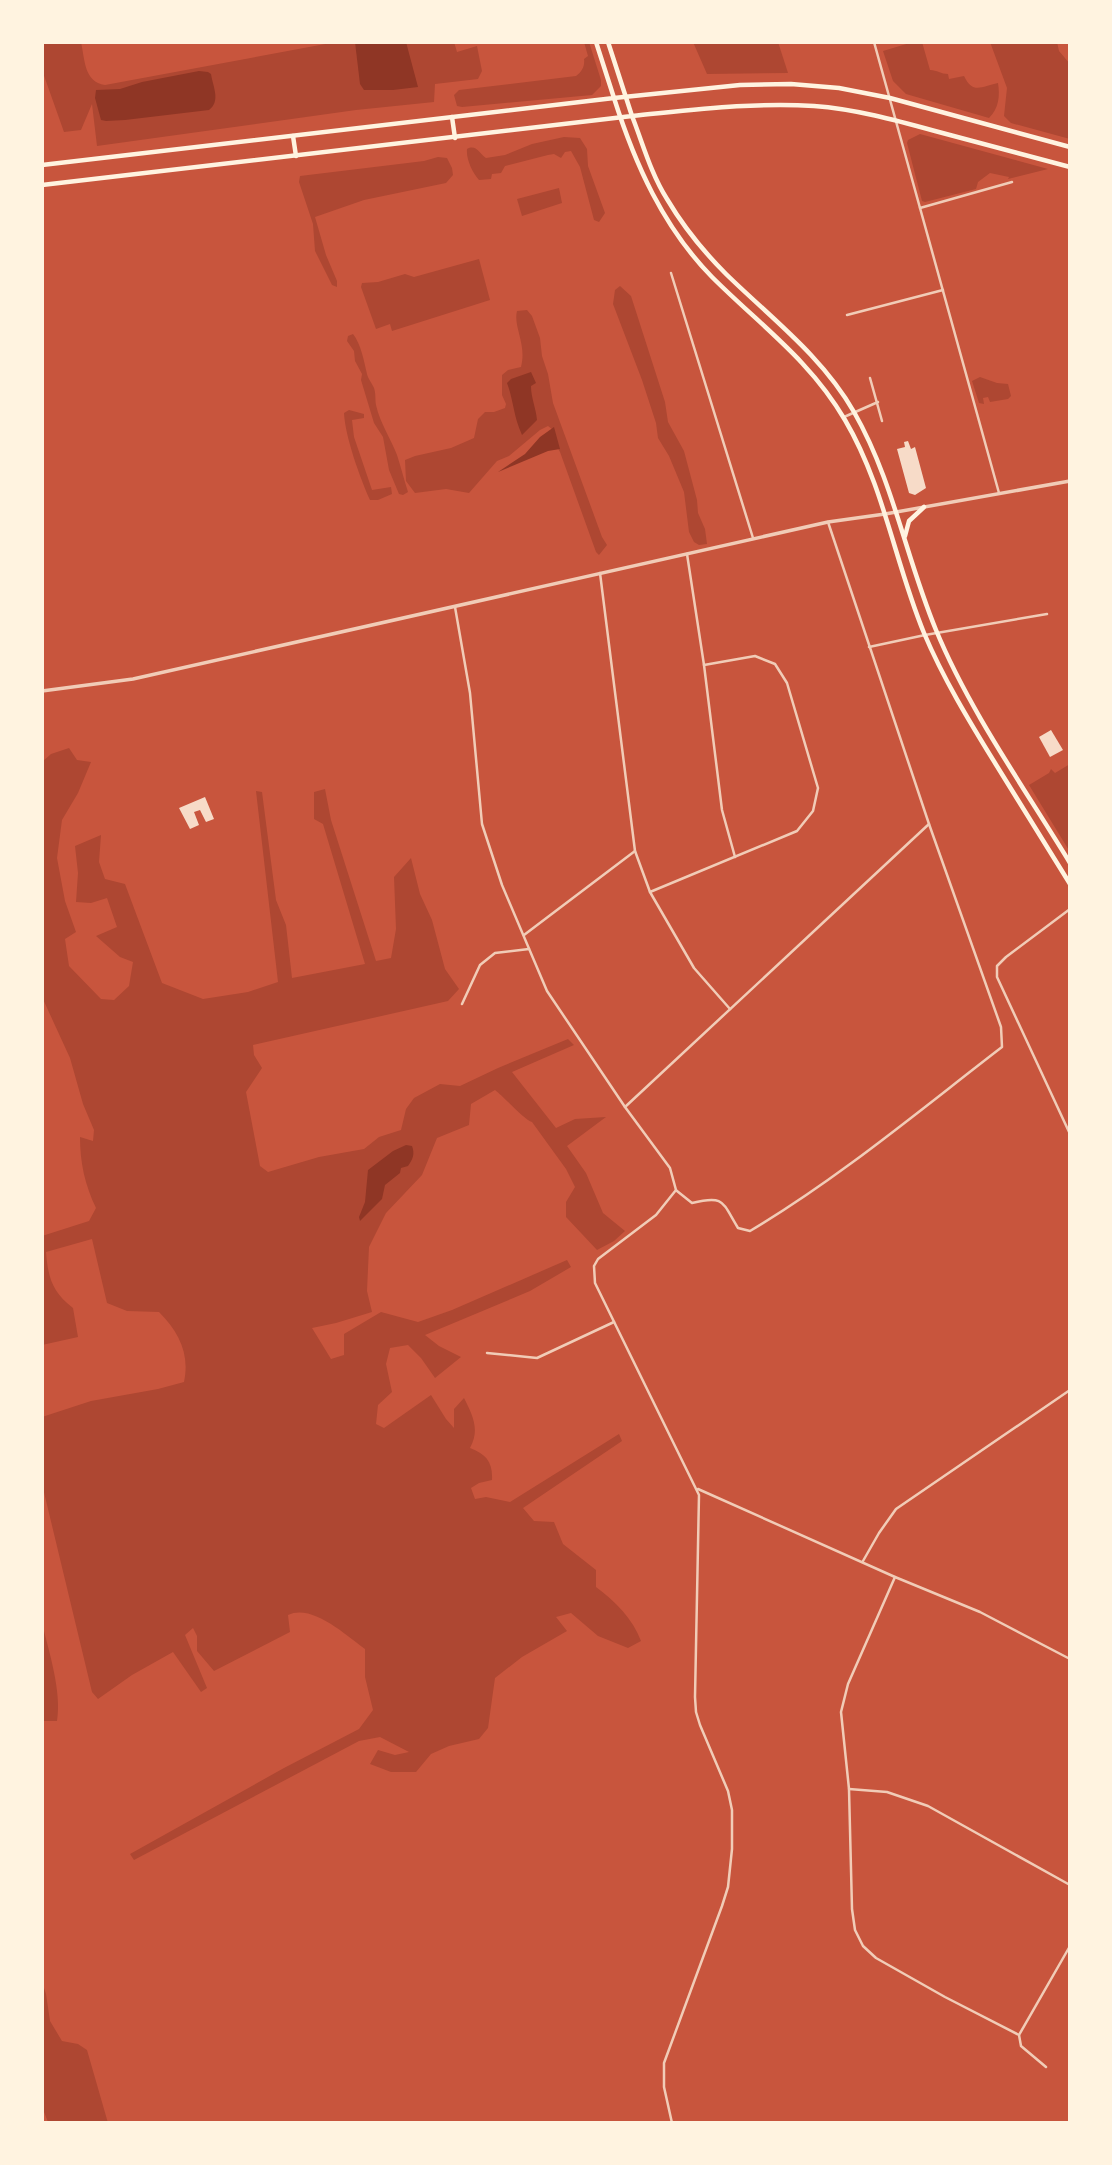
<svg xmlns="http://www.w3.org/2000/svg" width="1112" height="2165" font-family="Georgia,serif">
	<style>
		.green { fill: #ae4732 }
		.water { fill: #8f3625 }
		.building { fill: #f7dbc8 }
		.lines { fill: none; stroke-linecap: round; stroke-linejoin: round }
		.minor { stroke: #f1ccb7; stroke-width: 2.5 }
		.tertiary { stroke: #f1ccb7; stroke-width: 3.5 }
		.primary { stroke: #fff3e0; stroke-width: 4.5 }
		.trunk { stroke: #fff3e0; stroke-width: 4.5 }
	</style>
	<rect width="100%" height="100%" fill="#c8553d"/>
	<g class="green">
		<path d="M42 42H81C85 60 84 82 105 85L336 42H454L457 52 477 46 482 71 478 79 435 84 434 102 356 110 97 146 92 104 81 130 64 132 42 70Z"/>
		<path d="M584 42H589L601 80V86L592 95 462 107 457 106 454 95 459 90 576 76C582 72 585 66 584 59L588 56Z"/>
		<polygon points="693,42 778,42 788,73 707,74"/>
		<path d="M913 42H922L930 70C937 70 941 74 948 74L949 79 964 76C973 95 982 86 998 83 1000 96 999 108 989 118L906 94 893 81 883 51Z"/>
		<polygon points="990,42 1057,42 1059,51 1070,64 1070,139 1011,123 1004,116 1007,88"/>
		<polygon points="920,134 1048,169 1008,179 1009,177 990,173 978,182 976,189 925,202 922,201 907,143 908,140"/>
		<path d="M564 137 580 138 587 149 588 166 605 213 599 222 594 220 580 167 571 151 565 152 561 158 554 154 548 155 505 166 501 173 492 174 491 179 479 180C472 172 466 159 467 149 476 144 479 153 486 158L505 155 532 144Z"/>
		<polygon points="438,157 447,158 452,168 453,175 446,183 364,200 315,217 326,255 337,281 337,287 332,285 315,251 313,224 299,182 300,176 424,161"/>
		<polygon points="559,188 562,203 522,216 517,199"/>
		<polygon points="479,259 490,300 392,331 390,324 376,329 361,287 362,283 378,282 405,274 414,277"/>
		<polygon points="620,286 631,296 665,402 668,422 684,451 697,500 698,513 705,529 707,544 699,545 694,542 689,532 684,492 669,456 658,438 656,423 642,380 613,304 615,290"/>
		<path d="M527 310 532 316 540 338 542 356 548 374 553 403 602 537 607 545 599 555 596 552 560 452 556 445 553 430 548 426 540 430 509 456 497 461 469 493 446 489 415 493 406 481 405 460 415 456 451 448 474 438 478 419 485 412H494L505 408 506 404 502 395V375L508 370 521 367C527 344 513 327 517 311Z"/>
		<path d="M353 334C361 344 364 361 367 374 368 379 372 383 374 388 376 394 375 399 376 405 380 423 391 439 397 455 401 467 404 480 408 492L403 495 399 494 389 470 383 437 374 423 361 380 362 374 355 361 354 351 347 341 348 336Z"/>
		<polygon points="980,377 997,383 1008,384 1011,396 1008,399 990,402 988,397 983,398 984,404 979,403 972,381"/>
		<path d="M349 410 364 414V418L352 420 354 437 372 490 391 487 392 494 378 500H370C360 478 345 436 344 413Z"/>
		<path d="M69 748 77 760 91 762 78 793 62 820 57 858 65 901 76 932 65 939 69 966 101 999 114 1000 129 986 133 962 120 957 96 936 117 927 107 898 91 903 76 902 78 873 75 846 101 835 99 862 105 879 125 884 162 983 203 999 248 992 278 982 256 791 262 792 276 900 286 925 292 978 365 964 323 824 314 819V792L325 789 331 820 376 961 391 958 396 929 394 877 411 858 420 894 432 920 445 969 459 989 448 1001 253 1045 254 1055 262 1068 246 1092 260 1166 268 1172 319 1157 364 1149 379 1137 401 1130 406 1109 414 1098 440 1084 460 1086 498 1068 568 1039 574 1045 512 1072 556 1128 575 1119 606 1117 567 1146 586 1173 603 1213 625 1231 614 1241 597 1250 566 1217V1202L575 1187 566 1169 532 1122C525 1120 504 1097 495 1090L471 1104 469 1125 437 1138 422 1175 386 1213 369 1247 367 1291 372 1312 336 1323 312 1328 331 1359 344 1355V1334L381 1312 418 1322 452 1310 567 1260 571 1267 530 1291 425 1335 439 1346 461 1357 435 1378 421 1358 408 1345 390 1348 386 1364 392 1392 378 1405 376 1424 384 1428 431 1395 446 1419 454 1428V1409L464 1398C473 1416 480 1430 470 1448 486 1454 493 1462 492 1480L479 1483 471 1488 475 1499 486 1497 510 1502 619 1434 622 1441 523 1508 534 1521 554 1522 563 1544 596 1570V1587C615 1601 633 1619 641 1641L628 1648 598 1636 571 1613 556 1617 567 1631 522 1657 495 1678 488 1728 479 1739 449 1746 431 1754 416 1772H391L370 1764 378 1750 395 1755 409 1752 380 1737 359 1741 134 1860 130 1854 284 1768 359 1729 373 1710 365 1677V1649C347 1636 312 1603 288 1615L290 1632 214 1671 197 1651V1636L193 1628 185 1635 207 1688 201 1692 173 1652 132 1675 98 1699 92 1692 42 1484V1417L91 1401 158 1389 184 1382C190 1354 179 1332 159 1312L127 1311 107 1303 92 1239 46 1252C48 1277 52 1292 73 1308L78 1337 42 1345V1236L89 1221 96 1208C85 1185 80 1163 80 1137L93 1141 94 1130 83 1104 70 1058 42 997V762L51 754Z"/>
		<polygon points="1070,764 1070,852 1029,785 1049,773 1051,769 1055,773"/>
		<path d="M42 1623C49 1652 62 1692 57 1721H42Z"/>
		<polygon points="42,1982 46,1994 50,2021 62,2041 78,2044 87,2050 108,2123 48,2122 42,2107"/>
	</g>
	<g class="water">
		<polygon points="355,42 406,42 418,87 393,90 364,90 360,84"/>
		<path d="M199 71 208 72 211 74C213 87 221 101 209 110L125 120 106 121 101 120 95 98 96 90 120 89 142 82Z"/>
		<path d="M531 372 536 383 531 386C531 398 536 408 537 420L522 435C513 415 514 402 507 383L511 379Z"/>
		<polygon points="554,427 560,449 548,451 498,472 525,454 540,437"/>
		<path d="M406 1145 412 1146C415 1154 413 1159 408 1166L401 1168 400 1173 385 1185 382 1199 360 1221 359 1217 365 1202 368 1170 393 1151Z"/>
	</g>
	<g class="building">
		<polygon points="908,441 911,449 915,447 926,488 915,495 909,493 897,449 905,447 904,442"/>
		<polygon points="1051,730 1063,750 1050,757 1039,737"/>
		<polygon points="205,797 214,819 206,822 200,810 194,812 199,825 190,829 179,808"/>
	</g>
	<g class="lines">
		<g class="minor">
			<polyline points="874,42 999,493"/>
			<polyline points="920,208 1012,182"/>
			<polyline points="671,273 753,538"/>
			<polyline points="847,315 943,290"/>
			<polyline points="870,378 882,421"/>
			<polyline points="844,417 878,402"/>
			<polyline points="687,554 704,665 722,810 735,857"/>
			<polyline points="600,573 635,851 650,892 694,968 730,1009"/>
			<polyline points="455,607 470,693 482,824 502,885 547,991 625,1107 670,1168 676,1190"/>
			<polyline points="869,647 925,635 1047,614"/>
			<polyline points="650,892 797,831 813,811 818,788 787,683 775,664 755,656 704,665"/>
			<polyline points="1070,909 1006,957 997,966 997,977 1070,1134"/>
			<polyline points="524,935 635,851"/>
			<polyline points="462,1004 480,965 495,953 529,949"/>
			<polyline points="625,1107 929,824"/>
			<path d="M677 1191 692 1203C725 1195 722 1202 738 1228L750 1231C839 1178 920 1110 1002 1047L1001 1027 929 824 828 522"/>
			<polyline points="487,1353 537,1358 614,1322"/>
			<polyline points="698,1489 895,1577 980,1612 1070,1659"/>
			<polyline points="863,1561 879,1533 896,1509 1070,1390"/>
			<polyline points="895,1577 848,1684 841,1712 849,1789 852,1909 855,1930 863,1946 876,1958 945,1997 1019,2035"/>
			<polyline points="849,1789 887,1792 928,1806 1070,1885"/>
			<polyline points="1046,2067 1021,2046 1019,2035 1070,1946"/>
			<polyline points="672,2123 664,2087 664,2063 722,1906 728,1887 732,1849 732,1810 728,1791 700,1725 696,1712 695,1697 699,1495 595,1283 594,1266 598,1259 656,1215 676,1190"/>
		</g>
		<polyline class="tertiary" points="42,691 133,679 828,522 885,514 1070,481"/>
		<g class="primary">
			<path d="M1070 147 890 98 839 88 791 84 740 85 614 98C635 164 663 227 712 277 760 325 810 360 845 420 884 486 895 563 924 633 943 678 969 721 995 763 1020 803 1045 844 1070 884"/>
			<path d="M1070 167C1025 155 980 143 935 131 895 120 855 109 814 106 754 102 693 110 632 116 643 144 651 174 667 199 683 226 704 252 726 274 771 318 822 356 854 412 893 480 906 558 936 630 969 710 1025 789 1070 863"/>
			<polyline points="905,536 909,521 924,507"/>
		</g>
		<g class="trunk">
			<polyline points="452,117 455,138"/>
			<polyline points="293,136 296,156"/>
			<polyline points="42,165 614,98 596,42"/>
			<polyline points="42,185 632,116 608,42"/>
		</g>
	</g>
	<rect width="1112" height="2165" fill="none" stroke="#fff3e0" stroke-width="88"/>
</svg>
